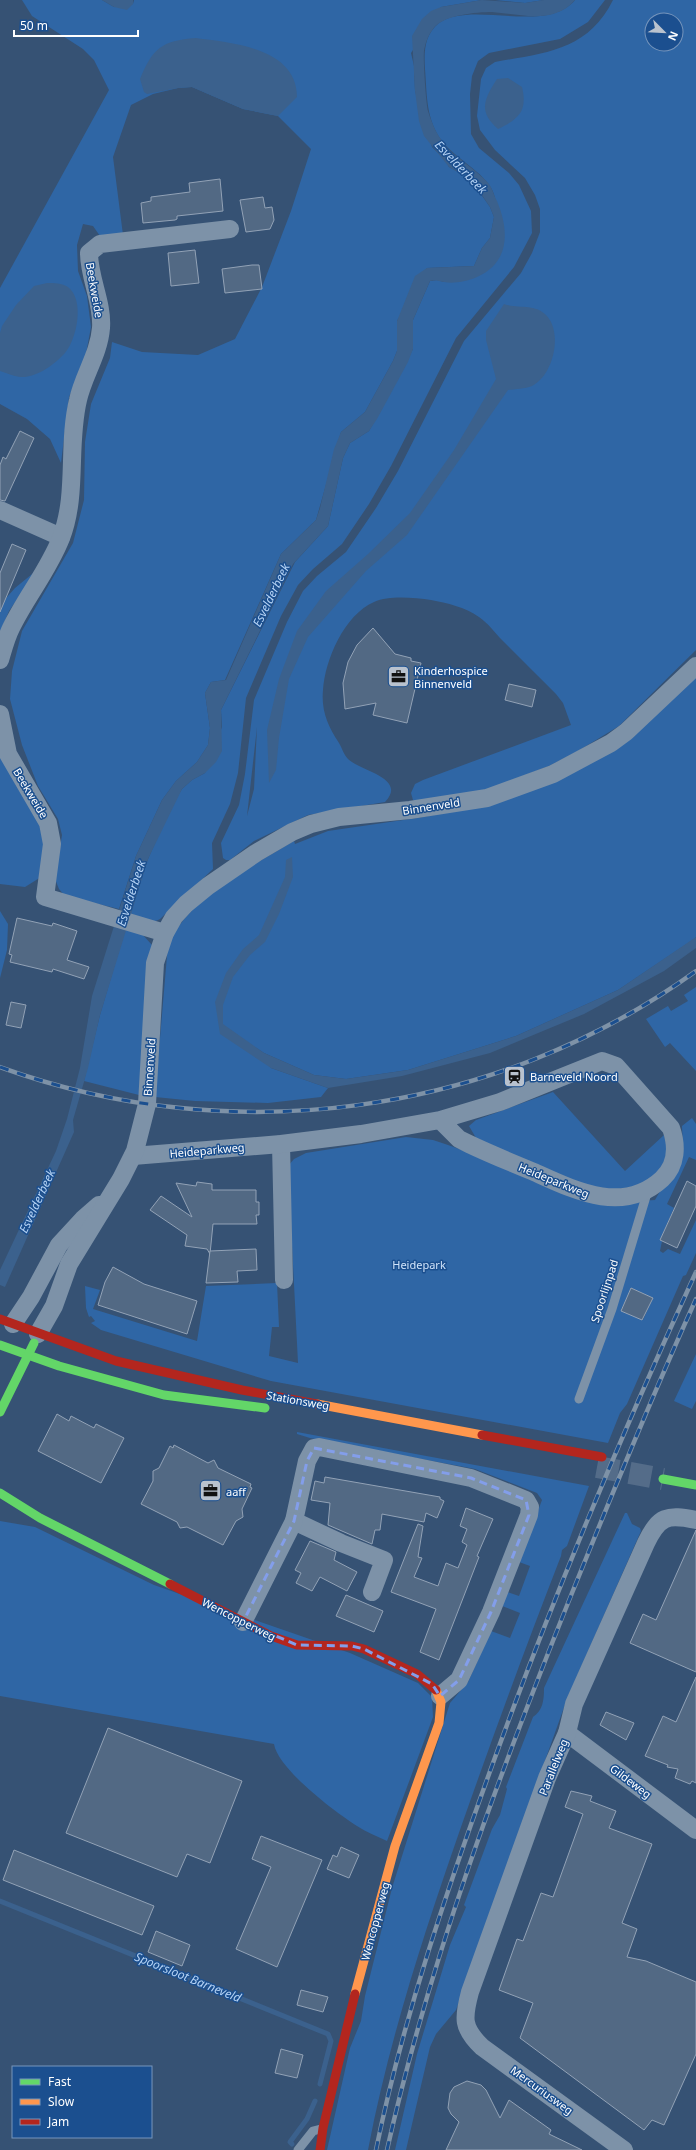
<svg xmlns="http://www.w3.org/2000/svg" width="696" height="2150" font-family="'Noto Sans',sans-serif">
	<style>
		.green { fill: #2f66a5; fill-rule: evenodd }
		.water { fill: #3b618d }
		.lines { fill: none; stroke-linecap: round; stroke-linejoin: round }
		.stream { stroke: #3b618d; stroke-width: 5 }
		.building { fill: #526984; stroke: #92a2b6 }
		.secondary-tunnel { stroke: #546c89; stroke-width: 22; stroke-dasharray: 22 11; stroke-linecap: butt }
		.lane { stroke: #7d92a8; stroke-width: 9 }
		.street { stroke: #7d92a8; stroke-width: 18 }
		.fast { stroke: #63d668; stroke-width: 9 }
		.slow { stroke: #ff974d; stroke-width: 9 }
		.jam { stroke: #b3261e; stroke-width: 9 }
		.rail-casing { stroke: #7e92a7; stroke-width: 4.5 }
		.rail { stroke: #1b4f8f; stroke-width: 3; stroke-dasharray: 9; stroke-linecap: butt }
		.marked { fill: none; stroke: #839eea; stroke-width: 3; stroke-dasharray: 8 5; stroke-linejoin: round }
		.labels { text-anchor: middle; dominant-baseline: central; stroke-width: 3; stroke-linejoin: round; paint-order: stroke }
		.street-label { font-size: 11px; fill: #fff; stroke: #1b4f8f }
		.poi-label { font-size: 11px; fill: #fff; stroke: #1b4f8f; text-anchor: start }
		.park-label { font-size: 11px; fill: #cfe3fa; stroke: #1b4f8f }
		.water-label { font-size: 12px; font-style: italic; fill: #b5d3f5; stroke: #1b4f8f }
	</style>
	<rect width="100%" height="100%" fill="#365274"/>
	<g class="green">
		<polygon points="22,0 102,0 114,7 133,4 134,0 482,0 441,7 411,53 414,66 415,91 432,147 445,160 449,167 458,172 466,173 490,207 494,217 490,238 482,248 474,266 427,268 397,321 397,351 393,361 365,412 341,432 316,520 281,554 225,680 211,682 205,693 210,728 208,745 197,762 176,781 162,800 136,856 119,909 65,896 59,889 55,879 62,835 58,819 38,786 22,745 10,699 12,671 22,631 73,543 84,500 85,442 91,404 110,358 112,342 142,352 198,355 235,339 262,287 291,211 311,149 278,116 243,109 192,87 178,88 153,94 131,105 113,157 123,235 100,236 93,226 83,224 77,245 78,271 87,296 91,327 85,359 69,397 61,463 50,439 27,419 0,404 0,288 109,90 94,60 83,49 32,16"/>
		<polygon points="495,0 544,0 525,3"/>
		<path d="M575 0H605L588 22 560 39 489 53 478 61 472 76 470 94 471 134 479 148 509 173 519 185 531 211 532 233 514 267 456 338 391 466 369 504 342 544 313 569 298 585 281 616 246 698 238 773 230 804 212 843 213 869 160 919C150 925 140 917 130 913L148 859 172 805 182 789 192 780 205 773 222 727 221 710 295 562 328 526 343 458 350 443 369 431 413 349V320L430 281 437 280 444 282 494 264C494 248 495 232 495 216 495 210 496 203 495 198 491 175 456 160 442 141 426 120 427 95 425 69 424 52 424 35 439 23 472 0 546 35 575 0Z"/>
		<path d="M613 0H696V650L619 726 578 751 549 766 481 792 421 802 413 800 411 793 415 784 423 780 571 725 563 703 556 694C538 676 520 658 503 641 495 633 488 623 479 617 465 607 447 603 431 600 415 598 390 595 374 602 344 615 325 660 323 690 321 711 328 726 339 743 342 748 344 755 348 759 360 771 408 778 385 802L308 815 254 841 230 860H226L223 858 221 843 239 805 245 774 254 700 287 622 303 591 317 576 346 552 376 508 398 471 464 341 521 273 532 253 540 232V209L535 195 525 178 495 150 480 130 477 116 481 79 486 68 495 62C544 53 588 51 613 0ZM652 20H676V44H652ZM257 727 254 789 247 816Z"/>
		<polygon points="37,570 9,611 0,632 0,605 15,588"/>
		<path d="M696 675V937L694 939 618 990 516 1036 408 1070 346 1079 314 1075 264 1053 255 1047 271 1068 328 1088 321 1097 268 1103 195 1101 155 1097 168 944C193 894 248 869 294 841L295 844 328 831 424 817 489 803 554 781Z"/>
		<polygon points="0,754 45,834 41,877 25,887 0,884"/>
		<polygon points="0,911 8,924 7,950 0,978"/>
		<polygon points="125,930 142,934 152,945 139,1095 84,1081 100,1015"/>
		<polygon points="696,987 696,1071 670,1043 665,1047 646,1019 668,1006 671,1011 688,1001 684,995"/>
		<polygon points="553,1092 625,1171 664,1135 666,1143 666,1158 660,1169 644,1185 602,1192 479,1143 469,1126 476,1120"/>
		<path d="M692 1118 696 1124V1160L689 1157 667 1204 674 1208 660 1240 662 1241 660 1251 663 1253 668 1249 680 1254 696 1220V1253L686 1275 683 1276 627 1404 620 1413 608 1443 271 1381 101 1330 91 1323 95 1321 91 1316 89 1317 86 1308 85 1286 100 1290 93 1309 197 1341 206 1286 277 1283 279 1327H272L269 1356 298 1363 288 1166 294 1159 306 1153 406 1137 433 1140 448 1145 609 1203 655 1200 683 1151 682 1126ZM631 1288 653 1298 643 1320 621 1310Z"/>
		<polygon points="696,1354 696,1401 692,1409 674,1401"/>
		<path d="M297 1432 589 1486 567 1546 562 1550 561 1556C526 1646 493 1736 461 1827 424 1933 389 2040 368 2150H327L350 2048 361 2021 365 1996 392 1888 450 1703 468 1682 491 1631 510 1638 520 1613 502 1606 507 1592 519 1596 530 1566 519 1562 542 1500 537 1493 475 1469 310 1438 297 1434Z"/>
		<path d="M625 1513H627L632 1524 640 1528 641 1531 567 1699 456 2010 436 2034 430 2047 406 2150H395L417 2054 450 1945 466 1907 464 1905 492 1829 500 1815 507 1789 506 1787 533 1717C543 1710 544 1700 544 1688Z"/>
		<path d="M0 1521 35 1527 154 1585 350 1653 418 1683 432 1697 433 1717 387 1841C377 1836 366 1832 357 1826 335 1812 278 1769 274 1744L0 1696Z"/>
	</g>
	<g class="water">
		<polygon points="102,0 133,0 133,4 127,10 114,7"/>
		<path d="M482 0 525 3 544 0H575C554 25 519 14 492 12 477 12 442 15 433 29 428 35 425 44 424 51 423 60 426 103 428 111 431 121 436 133 442 141 454 158 475 168 489 184 492 188 493 193 495 197 509 226 512 262 477 277 468 281 454 284 444 282 438 281 436 280 430 281L413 320V349L408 362 377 419 369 431 350 443 343 458 328 526 293 564 221 710 222 751 216 762 205 773 192 780 182 789 148 859 100 1015 88 1068 73 1120 74 1132 5 1287 0 1285V1270L56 1151 67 1119 80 1068 92 996 136 856 162 800 176 781 197 762 208 745 210 728 205 693 211 682 226 680 281 554 316 520 320 508 334 449 341 432 365 412 393 361 397 351V321L415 276 427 268 474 266 482 248 490 238 494 217 490 207 467 173 458 172 449 167 424 136 419 121 415 91 412 36 422 19 431 11 441 7Z"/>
		<path d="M196 38C233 43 297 48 297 97L278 116 243 109 192 87 178 88 147 94 144 92 140 79C153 48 161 41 196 38Z"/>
		<path d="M508 78 522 87C528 112 518 119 498 129 477 111 485 98 497 79Z"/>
		<path d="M47 283C54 283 62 283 68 287 85 300 77 339 65 353 55 364 37 378 20 377 13 376 7 373 0 371V333L2 326 16 305 34 286Z"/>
		<path d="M504 304C518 309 536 303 547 316 563 334 553 376 532 386 525 389 515 389 508 390L407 535 366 571 308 637 289 679 279 738 276 770 269 783 267 730 279 679 297 631 326 591 368 554 410 513 454 450 496 379 486 340V331Z"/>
		<polygon points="292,857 293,877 279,914 265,942 250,955 233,977 223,1005 223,1024 264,1053 314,1075 346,1079 408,1070 516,1036 618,990 696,937 696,948 664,971 584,1014 490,1053 402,1076 328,1088 271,1068 220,1034 215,1002 226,973 243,949 259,935 285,877 286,860"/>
	</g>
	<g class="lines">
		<g class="stream">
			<polyline points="0,1901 328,2034 331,2041 320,2084"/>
			<polyline points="292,2144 290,2142 307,2119 315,2101"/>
		</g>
	</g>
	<g class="building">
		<polygon points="220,179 223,211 177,216 177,219 175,220 143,223 141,203 151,201 151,197 190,192 189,183"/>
		<polygon points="263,197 265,208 272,207 274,220 270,229 246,232 240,200"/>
		<polygon points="195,250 199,283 171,286 168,253"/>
		<polygon points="252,265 259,265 262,289 225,293 222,269"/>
		<polygon points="20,431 34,438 5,501 0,500 0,465 3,457 6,459"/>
		<polygon points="12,544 26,550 0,612 0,573"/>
		<polygon points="373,628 395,654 411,658 411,661 421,663 407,723 373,715 376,703 345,709 343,683 348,662 357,645"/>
		<polygon points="509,684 536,690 532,707 505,700"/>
		<polygon points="17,918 52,926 53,923 77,931 67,960 89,967 84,979 53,969 52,972 10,962 12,955 9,954"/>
		<polygon points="11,1002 26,1005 21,1028 6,1025"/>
		<polygon points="687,1181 696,1186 696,1206 677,1248 660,1240"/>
		<polygon points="197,1182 212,1184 212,1190 256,1190 256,1202 259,1202 259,1215 256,1215 257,1224 213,1224 210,1254 207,1249 185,1246 187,1235 150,1210 161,1196 192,1217 176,1183 196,1186"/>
		<polygon points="256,1249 257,1270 237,1271 238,1282 206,1283 210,1251"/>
		<polygon points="113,1267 144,1284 197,1301 187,1334 98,1305 105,1282"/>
		<polygon points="631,1288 653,1298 642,1320 621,1311"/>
		<polygon points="57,1414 69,1421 71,1416 94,1428 96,1424 124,1438 101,1483 38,1451"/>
		<polygon points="174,1445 208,1463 214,1460 218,1468 251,1484 250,1487 252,1488 242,1509 243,1517 236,1521 223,1545 187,1527 180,1528 177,1522 141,1504 153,1481 153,1471 159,1468 170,1446 173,1448"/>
		<polygon points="325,1477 440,1497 440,1499 444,1501 437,1518 426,1513 424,1522 382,1514 380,1530 375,1530 372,1544 328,1525 330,1503 311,1500 315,1481 324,1483"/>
		<polygon points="466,1508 493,1519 477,1556 479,1557 439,1660 420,1652 436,1609 391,1592 418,1524 423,1526 418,1557 422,1558 414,1577 438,1586 446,1563 458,1568 467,1545 462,1542 467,1529 460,1526"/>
		<polygon points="696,1530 696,1672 630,1643 643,1614 656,1620"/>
		<polygon points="310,1541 336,1552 334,1560 357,1572 347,1591 320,1577 312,1591 296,1583 301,1573 295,1570"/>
		<polygon points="346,1595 383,1611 374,1632 336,1616"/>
		<polygon points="696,1677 696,1783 692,1781 690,1784 675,1778 678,1769 667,1767 668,1765 645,1756 663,1716 676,1722"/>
		<polygon points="606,1712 634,1723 626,1740 600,1725"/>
		<polygon points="108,1728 242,1781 210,1863 187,1854 177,1877 66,1833"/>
		<polygon points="571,1791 592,1796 590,1801 616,1811 609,1828 652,1844 622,1923 637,1929 627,1957 646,1961 696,1982 696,2054 664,2125 652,2120 644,2130 520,2038 533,2003 499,1990 517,1939 523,1941 541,1893 553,1897 583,1814 565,1807"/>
		<polygon points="261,1836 322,1860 277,1967 236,1949 271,1867 252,1859"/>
		<polygon points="341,1847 359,1855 349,1878 327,1869 333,1855 337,1857"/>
		<polygon points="14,1850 154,1906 142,1935 3,1880"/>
		<polygon points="156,1931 190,1945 182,1966 148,1952"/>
		<polygon points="301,1990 328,1997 323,2012 297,2005"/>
		<polygon points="281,2049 303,2055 297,2078 275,2073"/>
		<polygon points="467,2081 481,2085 486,2090 500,2118 509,2100 551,2130 549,2134 582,2150 446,2150 459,2122 451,2114 448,2108 450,2093 454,2087"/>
	</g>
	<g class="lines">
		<polyline class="secondary-tunnel" points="597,1467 663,1479"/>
		<g class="lane">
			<polyline points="579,1399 612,1309 648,1190"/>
			<polyline points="298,2150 313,2131 321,2129"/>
		</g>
		<g class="street">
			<polyline points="0,510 61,537"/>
			<path d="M0 660C3 650 6 638 11 628 26 597 48 571 61 538 78 494 67 446 78 400 83 376 99 354 101 328 103 303 89 278 89 253L100 244 230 229"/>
			<polyline points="0,714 8,754 48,823 52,844 45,897 165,933"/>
			<polyline points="281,1144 284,1280"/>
			<path d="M133 1156 281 1144 361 1134 440 1120 500 1102 602 1061 616 1066 671 1128C677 1145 677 1165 662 1179 623 1215 574 1190 534 1172 512 1163 490 1154 469 1144L459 1139 440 1120"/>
			<polyline points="13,1324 31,1297 59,1245 83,1219 99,1205"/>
			<polyline points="38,1334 54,1306 69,1264 121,1179 135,1151 147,1104 155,963 165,933 174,917 186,904 208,886 256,853 292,832 311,824 339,817 410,810 487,798 553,774 611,743 626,732 696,666"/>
			<polyline points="372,1592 384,1560 341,1543 294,1521 307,1461 314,1448 319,1447 471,1478 526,1500 530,1507 529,1515 491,1612 459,1680 440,1696"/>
			<polyline points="243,1622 294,1521"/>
			<polyline points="567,1733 696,1830"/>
			<path d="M624 2150 482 2047C462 2028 463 2018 470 1992L547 1778 567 1733 574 1704 646 1543C659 1516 667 1514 696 1520"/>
		</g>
		<g class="fast">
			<polyline points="0,1345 59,1366 164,1395 265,1408"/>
			<polyline points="0,1412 34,1343"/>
			<polyline points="663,1479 696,1485"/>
			<polyline points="0,1493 40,1518 170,1584"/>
		</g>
		<g class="slow">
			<polyline points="317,1404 482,1435"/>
			<polyline points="355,1994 395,1846 439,1723 441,1702 436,1690"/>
		</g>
		<g class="jam">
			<polyline points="0,1319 116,1361 242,1390 317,1404"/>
			<polyline points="482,1435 602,1457"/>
			<polyline points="170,1584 271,1636 297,1645 352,1646 364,1649 417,1674 436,1690"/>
			<polyline points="320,2150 323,2128 355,1994"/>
		</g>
		<defs>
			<g id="rail">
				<path d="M0 1067C232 1151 495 1116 696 971"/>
				<path d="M376 2150C403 2018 447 1890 493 1763 553 1597 622 1433 696 1272"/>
				<path d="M387 2150C430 1959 499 1775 572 1593 612 1494 652 1396 696 1299"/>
			</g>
		</defs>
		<use href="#rail" class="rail-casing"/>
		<use href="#rail" class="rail"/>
	</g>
	<path class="marked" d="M314 1448 471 1478 526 1500 529 1515 491 1612 459 1680 440 1696 432 1684 364 1649 352 1646 297 1645 243 1622 294 1521 307 1461Z"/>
	<defs>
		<symbol id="office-square" viewBox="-11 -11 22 22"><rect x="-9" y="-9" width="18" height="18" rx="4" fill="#b9c2ce" stroke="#1b4f8f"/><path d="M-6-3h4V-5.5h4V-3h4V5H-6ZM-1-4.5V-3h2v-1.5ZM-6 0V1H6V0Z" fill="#111"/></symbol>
		<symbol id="station-square" viewBox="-11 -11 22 22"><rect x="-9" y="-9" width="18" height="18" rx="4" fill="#b9c2ce" stroke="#1b4f8f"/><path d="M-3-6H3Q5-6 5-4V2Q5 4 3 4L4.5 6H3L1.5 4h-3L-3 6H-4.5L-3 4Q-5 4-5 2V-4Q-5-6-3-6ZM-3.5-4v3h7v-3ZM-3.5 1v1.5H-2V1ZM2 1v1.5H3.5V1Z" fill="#111"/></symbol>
	</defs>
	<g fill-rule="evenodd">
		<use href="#office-square" x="386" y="664" width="25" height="25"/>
		<use href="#station-square" x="502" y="1064" width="25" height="25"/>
		<use href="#office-square" x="198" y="1478" width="25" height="25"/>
	</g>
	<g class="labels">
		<g class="street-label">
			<text transform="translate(95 290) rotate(80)">Beekweide</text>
			<text transform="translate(31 793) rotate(59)">Beekweide</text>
			<text transform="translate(431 806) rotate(-9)">Binnenveld</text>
			<text transform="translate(149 1067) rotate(-86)">Binnenveld</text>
			<text transform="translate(207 1150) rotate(-5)">Heideparkweg</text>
			<text transform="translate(554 1180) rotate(22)">Heideparkweg</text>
			<text transform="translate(604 1291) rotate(-72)">Spoorlijnpad</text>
			<text transform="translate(298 1400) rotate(10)">Stationsweg</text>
			<text transform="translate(239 1619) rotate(27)">Wencopperweg</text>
			<text transform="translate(553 1767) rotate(-68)">Parallelweg</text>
			<text transform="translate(631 1781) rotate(37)">Gildeweg</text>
			<text transform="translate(375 1921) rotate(-75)">Wencopperweg</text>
			<text transform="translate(542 2090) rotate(36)">Mercuriusweg</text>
		</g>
		<g class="poi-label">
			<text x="414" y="670">Kinderhospice<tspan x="414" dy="13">Binnenveld</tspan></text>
			<text x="530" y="1076">Barneveld Noord</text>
			<text x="226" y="1491">aaff</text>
		</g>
		<g class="park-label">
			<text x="419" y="1264">Heidepark</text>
		</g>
		<g class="water-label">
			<text transform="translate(461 167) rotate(46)">Esvelderbeek</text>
			<text transform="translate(271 595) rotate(-64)">Esvelderbeek</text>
			<text transform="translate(131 893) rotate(-72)">Esvelderbeek</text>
			<text transform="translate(37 1201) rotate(-65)">Esvelderbeek</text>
			<text transform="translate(188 1977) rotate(22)">Spoorsloot Barneveld</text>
		</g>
	</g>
	<rect x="12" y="2066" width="140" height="72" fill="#1b4f8f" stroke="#7695bc"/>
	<rect x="20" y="2079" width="20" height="6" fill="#63d668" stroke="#7695bc"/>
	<text x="48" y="2086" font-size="12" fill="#ffffff">Fast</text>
	<rect x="20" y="2099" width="20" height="6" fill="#ff974d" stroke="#7695bc"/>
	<text x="48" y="2106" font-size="12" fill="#ffffff">Slow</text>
	<rect x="20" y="2119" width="20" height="6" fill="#b3261e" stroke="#7695bc"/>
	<text x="48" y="2126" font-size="12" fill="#ffffff">Jam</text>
	<g transform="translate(664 32) rotate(114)"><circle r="19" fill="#1b4f8f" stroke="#7695bc"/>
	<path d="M0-3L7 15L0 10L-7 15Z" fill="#b9c2ce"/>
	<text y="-6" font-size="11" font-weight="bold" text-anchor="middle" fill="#ffffff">N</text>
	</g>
	<path d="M14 30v6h124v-6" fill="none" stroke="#ffffff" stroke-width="2"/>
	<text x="20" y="30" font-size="12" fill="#ffffff" stroke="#1b4f8f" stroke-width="3" paint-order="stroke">50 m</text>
</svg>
